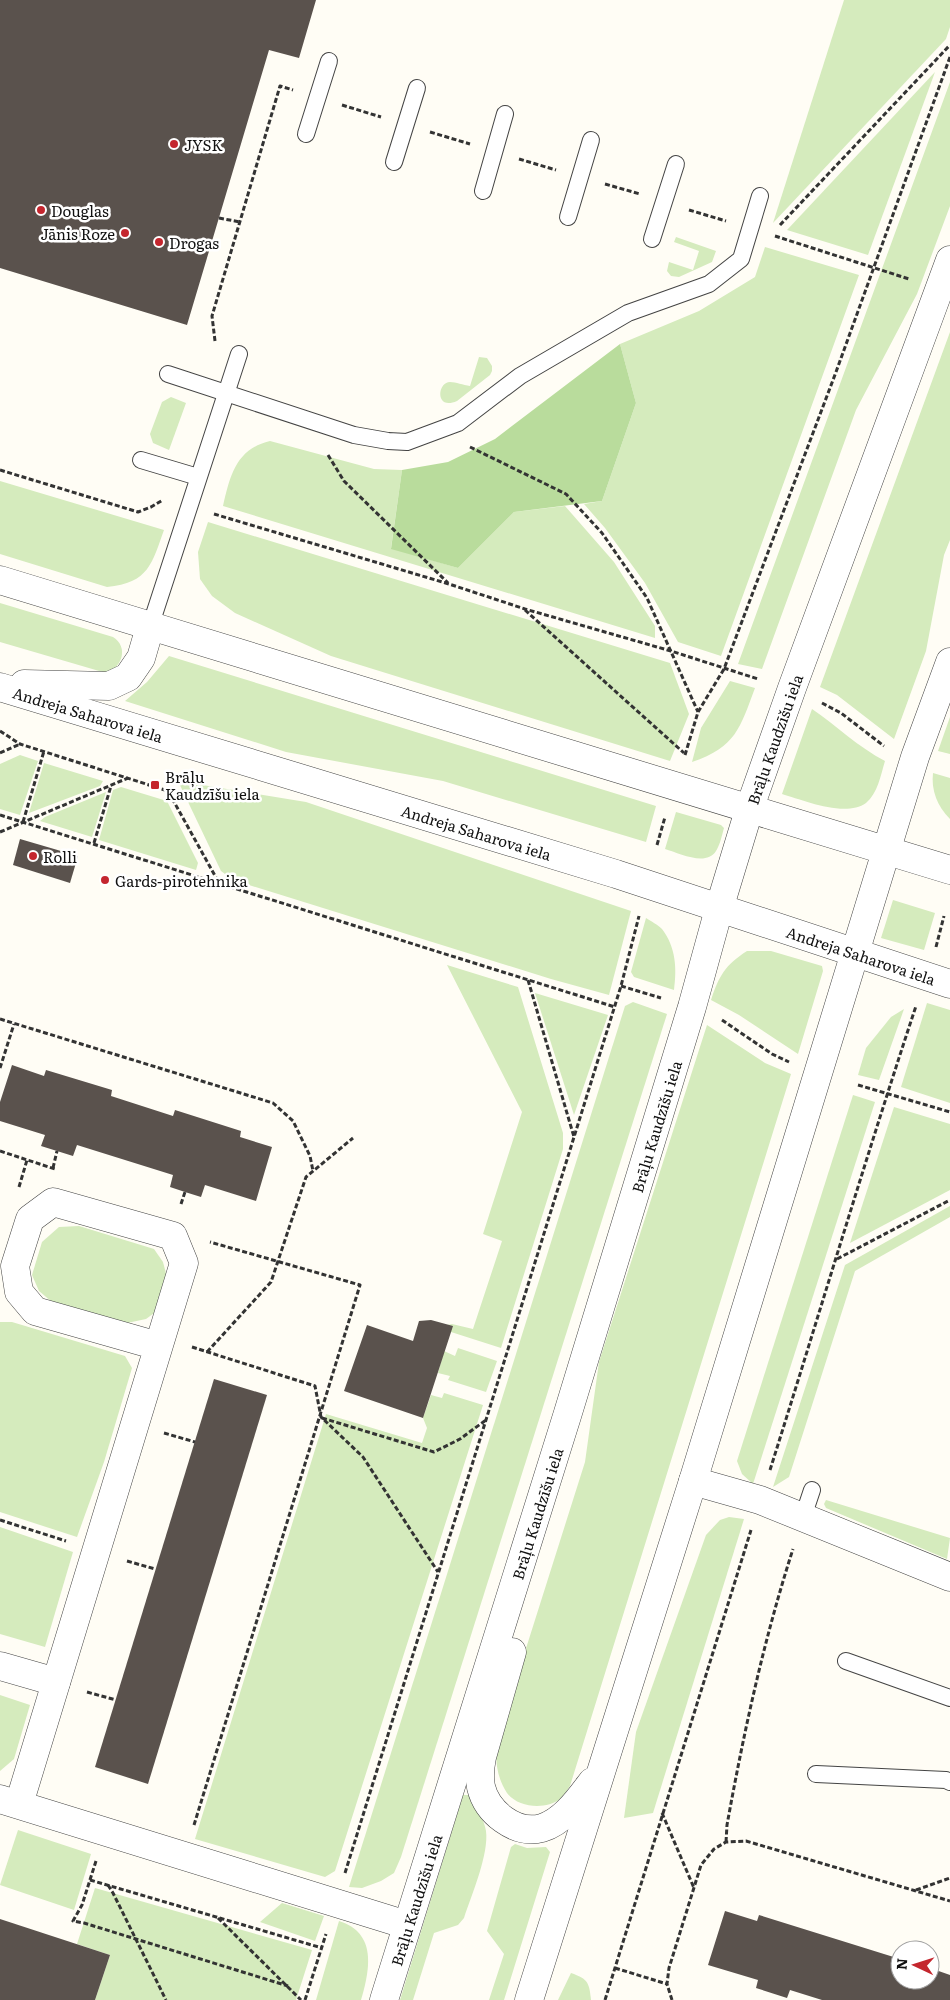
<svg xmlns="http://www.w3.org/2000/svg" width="950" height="2000" font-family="Literata,serif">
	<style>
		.green { fill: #d5ebbd }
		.forest { fill: #b9dc9c }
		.building { fill: #5a524d }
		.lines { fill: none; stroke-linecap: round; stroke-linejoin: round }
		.service-casing { stroke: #444; stroke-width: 18 }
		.minor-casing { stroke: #444; stroke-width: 29 }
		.tertiary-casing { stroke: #444; stroke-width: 29 }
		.path { stroke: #333; stroke-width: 3; stroke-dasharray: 5 2.5; stroke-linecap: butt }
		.service { stroke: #fff; stroke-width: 16 }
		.minor { stroke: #fff; stroke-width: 28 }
		.tertiary { stroke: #fff; stroke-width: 28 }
		.poi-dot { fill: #c4262e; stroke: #fff; stroke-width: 2 }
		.labels { text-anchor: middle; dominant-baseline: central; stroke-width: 5; stroke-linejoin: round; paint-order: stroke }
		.poi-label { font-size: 15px; fill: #111; stroke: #fff; text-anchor: start }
		.street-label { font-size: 15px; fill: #111; stroke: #fff }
	</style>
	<rect width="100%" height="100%" fill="#fffdf5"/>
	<g class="green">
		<polygon points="844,0 950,0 950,27 946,39 773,223"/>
		<polygon points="935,72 868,255 787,230"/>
		<polygon points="950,82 950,206 917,294 856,410 762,669 738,664"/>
		<polygon points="676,237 716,251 712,262 679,277 671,276 667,271 669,262 693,270 699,251 674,242"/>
		<polygon points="765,247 859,275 721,656 678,642 645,583 605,528 584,504 602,501 636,403 620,344 699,311 755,277"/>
		<polygon points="950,332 950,540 944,555 926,651 894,739 837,695 820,687"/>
		<path d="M479 357 487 358 492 366V371L490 375 457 401C435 411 437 382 450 382 456 382 463 385 470 386Z"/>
		<polygon points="171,397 186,403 169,450 153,443 150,434 162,402"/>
		<path d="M270 441 374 469 402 470 391 548 458 568 514 512 565 506 614 562 655 626V638L223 506C230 476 236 449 270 441Z"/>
		<path d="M0 481 164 530C152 563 149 583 107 587L0 554Z"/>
		<polygon points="208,522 670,663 689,714 670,761 331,656 235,613 212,596 200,579 198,552"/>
		<path d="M0 603 113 637C129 647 122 668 106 673L0 642Z"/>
		<polygon points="169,656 656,806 646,842 443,781 286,752 125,701 147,682"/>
		<path d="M730 681 755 688C740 728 736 747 692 762L701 728Z"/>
		<path d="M812 709C837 726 858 747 885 761 881 774 878 793 866 803 845 818 803 800 782 794Z"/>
		<polygon points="950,717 950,754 938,751"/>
		<polygon points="20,755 38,761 20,815 0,809 0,764"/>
		<polygon points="44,763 103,781 100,786 29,813"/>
		<path d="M933 773 950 778V819C937 806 931 790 933 773Z"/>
		<polygon points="178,781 306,802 631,911 609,995 551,979 233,880 221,871"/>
		<polygon points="121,787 167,801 198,863 196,870 99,840 113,790"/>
		<polygon points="106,792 92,837 40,821 45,817"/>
		<path d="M676 812 721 825 724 828C722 835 720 845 716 851 706 867 679 853 665 849Z"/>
		<polygon points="893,900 935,913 924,950 881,938"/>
		<path d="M646 918C651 921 658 925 662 929 676 947 677 969 674 990L634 977 631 972Z"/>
		<path d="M747 951H771L822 966 823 971 798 1054 739 1015 711 1000C719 976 725 965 747 951Z"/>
		<polygon points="447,965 518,987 563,1133 563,1149 501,1348 451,1332 447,1325 452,1324 473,1329 502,1241 483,1234 522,1112"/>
		<polygon points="535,993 608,1015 574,1115"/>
		<polygon points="633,1002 667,1014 401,1857 394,1873 381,1881 362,1888 349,1887 625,1006"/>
		<polygon points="927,1003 950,1010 950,1103 901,1087"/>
		<polygon points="904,1009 879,1080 858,1075 866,1048 891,1017"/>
		<path d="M707 1025 765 1063 791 1074 570 1786C567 1790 564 1796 560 1799 546 1810 518 1808 507 1793 496 1776 495 1759 497 1740L585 1462 599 1362Z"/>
		<polygon points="853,1095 875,1102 753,1484 742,1474 737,1461"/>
		<polygon points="894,1107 950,1124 950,1190 850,1243"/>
		<polygon points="950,1206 950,1217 855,1271 789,1477 773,1487 845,1265"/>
		<polygon points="79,1226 154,1249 163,1262 168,1281 161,1308 146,1319 127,1323 52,1302 39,1291 32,1275 42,1242 59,1227"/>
		<polygon points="0,1322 12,1322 125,1356 132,1368 104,1462 77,1537 0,1512"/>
		<polygon points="458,1348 497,1361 486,1392 448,1380 450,1376 438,1373 444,1351 455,1356"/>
		<polygon points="444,1393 483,1405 335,1871 325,1877 195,1839 326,1414 422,1443 427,1428 423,1418 431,1395 442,1398"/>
		<polygon points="826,1500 950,1538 947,1559 826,1508 824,1504"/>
		<polygon points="729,1517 744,1519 653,1813 624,1818 636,1732 706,1535 720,1520"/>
		<polygon points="0,1527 73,1552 45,1647 0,1634"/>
		<polygon points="0,1695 30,1705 14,1759 0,1771"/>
		<path d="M463 1795H470C475 1806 484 1818 486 1831 489 1854 472 1894 464 1918L458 1925 434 1933 413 2000H400Z"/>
		<polygon points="18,1830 91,1854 74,1910 0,1885"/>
		<polygon points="515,1844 527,1848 546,1847 550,1852 504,2000 489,2000 504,1954 487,1931 511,1847"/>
		<polygon points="95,1888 312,1950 296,2000 95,2000 110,1955 77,1944"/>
		<polygon points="282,1903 324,1916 315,1941 260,1922"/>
		<path d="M339 1921C377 1933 370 1969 361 2000H316Z"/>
		<path d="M571 1973C588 1979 589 1982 591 2000H558Z"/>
	</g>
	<polygon class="forest" points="620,344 636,403 602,501 514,512 458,568 391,549 402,470 448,462 495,439"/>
	<g class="building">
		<polygon points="0,0 316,0 299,58 269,50 187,325 0,268"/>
		<polygon points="20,839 78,856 70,883 13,865"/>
		<polygon points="12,1065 44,1076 46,1070 112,1090 111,1096 173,1116 175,1110 241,1131 240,1137 272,1147 256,1201 205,1185 201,1197 185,1192 170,1187 173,1175 77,1145 73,1156 41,1146 45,1135 0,1121 0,1102"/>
		<polygon points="431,1320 453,1326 423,1418 344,1391 367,1325 413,1341 419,1321"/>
		<polygon points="214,1379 267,1395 148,1784 95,1767"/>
		<polygon points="725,1911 757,1921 759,1915 900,1959 900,1980 930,1980 930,1968 950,1975 950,2000 822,2000 790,1990 787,1998 756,1988 758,1980 708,1965"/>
		<polygon points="0,1919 110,1955 95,2000 0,2000"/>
	</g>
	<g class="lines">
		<defs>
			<g id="service">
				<polyline points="306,134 329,61"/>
				<polyline points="394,162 417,88"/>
				<polyline points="483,191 505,114"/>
				<polyline points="568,217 591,140"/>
				<polyline points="652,239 676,164"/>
				<polyline points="168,374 354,435 388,441 407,442 458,423 520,376 628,313 709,284 741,259 760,196"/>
				<polyline points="141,460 198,477"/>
				<polyline points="150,627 239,354"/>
				<polyline points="803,1517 812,1490"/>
				<polyline points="846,1661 950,1698"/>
				<polyline points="816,1774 946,1780 950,1782"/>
			</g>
			<g id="minor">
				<polyline points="693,1481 760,1500 950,1577"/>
				<polyline points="0,1666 56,1682"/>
				<polyline points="0,1799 407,1925"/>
				<polyline points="19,1804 184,1263 173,1236 53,1202 30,1219 15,1266 19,1292 35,1311 158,1346"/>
			</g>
			<g id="tertiary">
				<polyline points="0,580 950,870"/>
				<polyline points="24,684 109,686 128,677 141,658 150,627"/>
				<path id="s1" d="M0 687 616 874 950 984"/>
				<path d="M512 1652 482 1757C480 1767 479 1776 481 1787 487 1812 515 1835 542 1828 564 1821 579 1799 592 1782"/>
				<path id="s2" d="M384 2000 567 1416 692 1007 719 909 750 807 792 688 950 260"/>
				<polyline points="529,2000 693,1481 915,757 950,662"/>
			</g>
		</defs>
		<use href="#service" class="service-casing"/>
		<use href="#minor" class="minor-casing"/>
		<use href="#tertiary" class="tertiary-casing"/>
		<g class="path">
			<polyline points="342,105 381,117"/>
			<polyline points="430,132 470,144"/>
			<polyline points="519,159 556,170"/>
			<polyline points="605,184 640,194"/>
			<polyline points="689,210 726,221"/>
			<polyline points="219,218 240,222"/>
			<polyline points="780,225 950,45"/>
			<polyline points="775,236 909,279"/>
			<polyline points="215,341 212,316 280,86 293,90"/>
			<polyline points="470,447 566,494 602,533 647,598 698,712"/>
			<polyline points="328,455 344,481 448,583"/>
			<polyline points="0,470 138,512 151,507 163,500"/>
			<polyline points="214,514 449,584 525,609 671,651 758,679"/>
			<polyline points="525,610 684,753"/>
			<polyline points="822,703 841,713 884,746"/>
			<polyline points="0,731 20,744 168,791 219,883"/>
			<polyline points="0,753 20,744"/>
			<polyline points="685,755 698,712 724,669 836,372 950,57"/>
			<polyline points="0,815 615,1007"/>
			<polyline points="23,822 44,751"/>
			<polyline points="0,832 128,778"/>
			<polyline points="94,843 111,786"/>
			<polyline points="657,845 665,817"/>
			<polyline points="936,947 944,916"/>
			<polyline points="528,980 574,1137"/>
			<polyline points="621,986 661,998"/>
			<polyline points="0,1019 273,1103 293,1121 310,1156 313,1171"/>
			<polyline points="722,1020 772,1054 789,1062"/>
			<polyline points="0,1068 14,1024"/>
			<polyline points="858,1085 950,1112"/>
			<polyline points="0,1151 55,1169"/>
			<polyline points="53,1168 57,1151"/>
			<polyline points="19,1187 27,1160"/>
			<polyline points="181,1204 185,1192"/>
			<polyline points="837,1259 950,1200"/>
			<polyline points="192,1347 315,1386 321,1417 363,1457 438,1572"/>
			<polyline points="207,1352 271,1282 306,1177 353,1138"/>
			<polyline points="322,1418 434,1452 460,1439 486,1420"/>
			<polyline points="164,1433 195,1442"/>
			<path d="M770 1470C819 1315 865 1160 916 1006"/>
			<polyline points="0,1520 66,1541"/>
			<polyline points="127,1561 155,1569"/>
			<polyline points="87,1692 116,1700"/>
			<polyline points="662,1813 694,1888"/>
			<polyline points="194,1825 360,1285 210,1242"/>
			<path d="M726 1842 727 1825C744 1731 764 1639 793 1549"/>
			<polyline points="96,1861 82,1905 73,1921 84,1923 288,1986"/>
			<polyline points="345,1873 621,986 639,916"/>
			<polyline points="90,1880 322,1948"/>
			<polyline points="108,1885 113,1893 166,2000"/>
			<polyline points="916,1890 950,1878"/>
			<polyline points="218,1918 301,2000"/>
			<polyline points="615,1968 667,1984"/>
			<polyline points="305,2000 326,1934"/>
			<polyline points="605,2000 751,1530"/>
			<polyline points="672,2000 667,1984 669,1968 701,1865 714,1849 726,1842 746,1841 950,1901"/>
		</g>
		<use href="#service" class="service"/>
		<use href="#minor" class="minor"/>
		<use href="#tertiary" class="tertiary"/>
	</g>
	<g class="poi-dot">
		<circle cx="174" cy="144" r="5"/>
		<circle cx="41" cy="210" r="5"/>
		<circle cx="125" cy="233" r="5"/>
		<circle cx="159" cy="242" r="5"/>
		<rect x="150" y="780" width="10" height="10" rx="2.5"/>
		<circle cx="33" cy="856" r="5"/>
		<circle cx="105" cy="880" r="5"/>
	</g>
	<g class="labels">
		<g class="poi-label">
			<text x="184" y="144">JYSK</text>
			<text x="51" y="210">Douglas</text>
			<text x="115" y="233" text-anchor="end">Jānis Roze</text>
			<text x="169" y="242">Drogas</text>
			<text x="165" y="776">Brāļu<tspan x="165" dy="17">Kaudzīšu iela</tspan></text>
			<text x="43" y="856">Rolli</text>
			<text x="115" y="880">Gards-pirotehnika</text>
		</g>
		<g class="street-label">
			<text stroke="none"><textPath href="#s1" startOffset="92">Andreja Saharova iela</textPath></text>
			<text stroke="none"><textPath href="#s2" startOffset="1320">Brāļu Kaudzīšu iela</textPath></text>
			<text stroke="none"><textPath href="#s1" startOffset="498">Andreja Saharova iela</textPath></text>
			<text stroke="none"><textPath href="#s1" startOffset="902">Andreja Saharova iela</textPath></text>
			<text stroke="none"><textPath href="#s2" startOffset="915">Brāļu Kaudzīšu iela</textPath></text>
			<text stroke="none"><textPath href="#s2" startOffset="510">Brāļu Kaudzīšu iela</textPath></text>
			<text stroke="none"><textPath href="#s2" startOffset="105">Brāļu Kaudzīšu iela</textPath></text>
		</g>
	</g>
	<g transform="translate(915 1965) rotate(274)"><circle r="24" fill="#ffffff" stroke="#a0a0a0"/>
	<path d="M0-4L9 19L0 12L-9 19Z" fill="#c4262e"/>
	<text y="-8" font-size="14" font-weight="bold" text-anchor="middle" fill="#111111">N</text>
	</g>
</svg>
